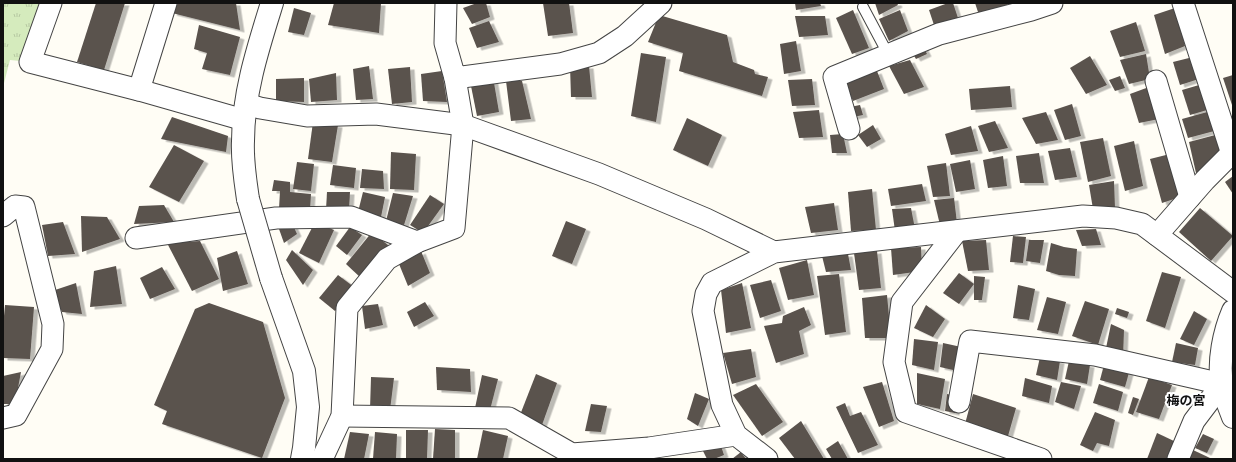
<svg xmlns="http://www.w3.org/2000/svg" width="1236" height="462" font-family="'IBM Plex Serif','Noto Sans JP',serif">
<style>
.park{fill:url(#park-tufts)}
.building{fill:#5a524d;filter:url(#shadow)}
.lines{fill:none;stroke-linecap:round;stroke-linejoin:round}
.service-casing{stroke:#444;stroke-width:12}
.minor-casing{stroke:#444;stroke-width:23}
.tertiary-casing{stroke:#444;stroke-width:24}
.service{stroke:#fff;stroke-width:10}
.minor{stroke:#fff;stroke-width:21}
.tertiary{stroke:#fff;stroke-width:22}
.tertiary-bridge-casing{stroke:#444;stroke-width:24;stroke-linecap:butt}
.tertiary-bridge{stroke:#fff;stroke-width:22}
.labels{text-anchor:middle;stroke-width:4;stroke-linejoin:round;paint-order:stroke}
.neighbourhood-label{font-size:13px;font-weight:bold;fill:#111;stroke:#fff}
</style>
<defs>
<pattern id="park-tufts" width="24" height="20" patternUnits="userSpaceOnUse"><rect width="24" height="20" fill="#d5ebbd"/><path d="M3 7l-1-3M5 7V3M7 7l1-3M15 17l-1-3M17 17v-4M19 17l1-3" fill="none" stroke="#b6c8a1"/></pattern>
<filter id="shadow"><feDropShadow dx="4.5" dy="2.5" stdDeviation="0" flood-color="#0004"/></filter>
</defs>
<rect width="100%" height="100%" fill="#fffdf5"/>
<polygon class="park" points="3,3 48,3 30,62 10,60 3,87"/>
<g class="building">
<polygon points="96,3 125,3 104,70 77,62"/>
<polygon points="178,3 236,3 240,30 172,13"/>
<polygon points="334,3 381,3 379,33 328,25"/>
<polygon points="477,3 486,3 490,17 472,24 463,8"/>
<polygon points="543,3 569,3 573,33 548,36"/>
<polygon points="795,3 820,3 821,6 796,10"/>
<polygon points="875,3 897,3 898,5 879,15"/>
<polygon points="948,3 953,3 959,21 935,28 929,10"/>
<polygon points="975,3 1007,3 1009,8 980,18"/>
<polygon points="294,8 311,13 304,35 288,32"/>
<polygon points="1175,8 1185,46 1165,54 1154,15"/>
<polygon points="853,10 869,48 852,54 836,18"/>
<polygon points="900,10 908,31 889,41 879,19"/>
<polygon points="659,15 727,35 733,62 754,70 755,74 768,77 762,96 679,71 683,53 648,42"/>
<polygon points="795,16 825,16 828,35 799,37"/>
<polygon points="489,21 499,42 477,48 469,28"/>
<polygon points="1136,22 1145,51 1120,57 1110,31"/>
<polygon points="199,25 240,37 230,75 202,69 207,53 194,49"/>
<polygon points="796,41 801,71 784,74 780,44"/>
<polygon points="923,46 927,54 916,59 911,51"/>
<polygon points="641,53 666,57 656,122 631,116"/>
<polygon points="1146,54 1150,79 1129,84 1120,60"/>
<polygon points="1090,56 1107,85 1086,94 1070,68"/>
<polygon points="1193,57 1202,78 1180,85 1173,62"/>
<polygon points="910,60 924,87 904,94 889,66"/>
<polygon points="369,66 373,99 356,100 353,69"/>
<polygon points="570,66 589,66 592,97 571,97"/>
<polygon points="410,67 412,102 392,104 388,69"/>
<polygon points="442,71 447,102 423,101 421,74"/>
<polygon points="877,71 884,89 853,101 845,83"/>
<polygon points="336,73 337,100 311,102 309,79"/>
<polygon points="1233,75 1233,108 1223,78"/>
<polygon points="1120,76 1125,88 1115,91 1109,80"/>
<polygon points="493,77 499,112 477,116 470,81"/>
<polygon points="304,78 304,102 276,101 276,79"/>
<polygon points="812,79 815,105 792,106 788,80"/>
<polygon points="506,81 522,81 531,119 511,121"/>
<polygon points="1206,83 1214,108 1190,115 1182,90"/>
<polygon points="1010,86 1012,107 971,110 969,89"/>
<polygon points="1149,87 1159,119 1139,123 1130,94"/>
<polygon points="1072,104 1081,136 1065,140 1054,110"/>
<polygon points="860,105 863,115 853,117 850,107"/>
<polygon points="819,110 823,137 799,138 793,112"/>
<polygon points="1211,111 1218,130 1188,138 1182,119"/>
<polygon points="1046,112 1058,140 1036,144 1022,118"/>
<polygon points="172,117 228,136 226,152 161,139"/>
<polygon points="687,118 722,135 708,166 673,150"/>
<polygon points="995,121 1008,148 989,152 978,126"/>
<polygon points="313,122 338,125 332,162 308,159"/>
<polygon points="873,125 881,139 867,147 858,135"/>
<polygon points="971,126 978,151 951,155 945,134"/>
<polygon points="843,134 847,153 832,153 830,135"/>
<polygon points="1219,134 1223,155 1210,170 1196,173 1189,142"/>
<polygon points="1103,138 1111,176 1088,182 1080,142"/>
<polygon points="1134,141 1143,186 1125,191 1114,146"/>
<polygon points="174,145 204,161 179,202 149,187"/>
<polygon points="1070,148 1077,177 1055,180 1048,151"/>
<polygon points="391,152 416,154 414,190 390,189"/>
<polygon points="1039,153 1044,183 1020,183 1016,156"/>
<polygon points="1170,154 1180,197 1162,203 1150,159"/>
<polygon points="1003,156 1007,186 988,188 983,160"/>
<polygon points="970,160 975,189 956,192 950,164"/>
<polygon points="297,162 314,164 311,191 293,189"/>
<polygon points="946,163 950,196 933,197 927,166"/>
<polygon points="333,165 356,168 354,188 330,185"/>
<polygon points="362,169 383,171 384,189 360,188"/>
<polygon points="1233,176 1233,194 1225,182"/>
<polygon points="274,180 290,182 290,192 311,194 310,210 279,209 280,191 272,191"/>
<polygon points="1114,181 1115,208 1093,209 1089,185"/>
<polygon points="922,184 926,201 891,206 888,189"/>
<polygon points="872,189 876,230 851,231 848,192"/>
<polygon points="327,192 350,192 349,210 326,210"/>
<polygon points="363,192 385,197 381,217 358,212"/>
<polygon points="393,193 413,196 404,225 386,221"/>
<polygon points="430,195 444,204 423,233 410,225"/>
<polygon points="954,198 957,223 940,225 934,200"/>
<polygon points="834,203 838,230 811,233 805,207"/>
<polygon points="164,205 174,222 134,224 139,206"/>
<polygon points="911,208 915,229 895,231 892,209"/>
<polygon points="1200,208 1233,236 1211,261 1179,232"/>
<polygon points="81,216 107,217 120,239 82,252"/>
<polygon points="566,221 586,229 572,264 552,256"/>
<polygon points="63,222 75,254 48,256 42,225"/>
<polygon points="315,222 334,230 319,263 299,253"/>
<polygon points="292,223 297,234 284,243 279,229"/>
<polygon points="350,227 362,235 347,255 336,246"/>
<polygon points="1096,229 1101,245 1082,246 1076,230"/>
<polygon points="372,232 389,246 362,279 346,264"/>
<polygon points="1013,236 1026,237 1023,263 1010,262"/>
<polygon points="986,240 989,270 968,271 962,241"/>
<polygon points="1029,240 1044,240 1040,263 1026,261"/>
<polygon points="200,241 219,279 192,291 167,243"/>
<polygon points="1051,243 1064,247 1077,249 1075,276 1059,275 1046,271"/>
<polygon points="921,247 922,271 893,275 891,248"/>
<polygon points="292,250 313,270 303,285 286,260"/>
<polygon points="237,251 248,284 223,291 217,258"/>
<polygon points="421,251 430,273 408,286 399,264"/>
<polygon points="877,251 881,288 859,290 854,253"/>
<polygon points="848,254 851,270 826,272 822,256"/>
<polygon points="807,260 814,295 788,300 779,268"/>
<polygon points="116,266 122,304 90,307 94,271"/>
<polygon points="162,267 175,289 150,299 140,278"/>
<polygon points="1162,272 1181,277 1165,328 1146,321"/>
<polygon points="959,273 974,284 959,304 943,293"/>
<polygon points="839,274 846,332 825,335 817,276"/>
<polygon points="338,275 354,287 335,311 319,298"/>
<polygon points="974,276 985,277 982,300 974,300"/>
<polygon points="771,280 781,311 760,318 750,285"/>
<polygon points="76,283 82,314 62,312 52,291"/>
<polygon points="742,283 751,328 726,333 721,290"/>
<polygon points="1018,285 1035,289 1029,320 1013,318"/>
<polygon points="887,295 891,338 865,338 862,298"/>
<polygon points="1047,297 1066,302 1058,334 1037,330"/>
<polygon points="1085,301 1109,309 1098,345 1072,336"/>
<polygon points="425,302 434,316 414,327 407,312"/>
<polygon points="209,303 263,322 285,398 262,458 162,424 167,411 154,405 195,309"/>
<polygon points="378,304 383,325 365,329 362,306"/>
<polygon points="5,305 34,307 30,359 3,358 3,327"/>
<polygon points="926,305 945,319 933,337 914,328"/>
<polygon points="804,307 811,325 799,331 804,354 776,363 764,326 782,323 783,316"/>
<polygon points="1117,308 1129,312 1127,318 1115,314"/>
<polygon points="1194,311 1207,319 1194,345 1180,339"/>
<polygon points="1111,324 1124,330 1123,358 1105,353"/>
<polygon points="914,339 938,342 934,370 912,365"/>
<polygon points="943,343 966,348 962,372 940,367"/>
<polygon points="1176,343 1198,348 1195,365 1172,362"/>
<polygon points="751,349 756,377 732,384 723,353"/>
<polygon points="1040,357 1060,361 1057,380 1036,375"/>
<polygon points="1069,361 1090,365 1087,384 1065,379"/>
<polygon points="1105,361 1130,369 1125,387 1100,380"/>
<polygon points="436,367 470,369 471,392 437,390"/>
<polygon points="21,372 15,404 3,404 3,376"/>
<polygon points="917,373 945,379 940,409 917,404"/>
<polygon points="536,374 557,383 542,425 520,415"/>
<polygon points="482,375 498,379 490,410 475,408"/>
<polygon points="371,377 394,378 390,410 370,409"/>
<polygon points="1149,377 1172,385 1159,419 1136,412"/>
<polygon points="1025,378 1052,386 1049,403 1022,396"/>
<polygon points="882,382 894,421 879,427 863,387"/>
<polygon points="1061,382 1081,386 1074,409 1055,402"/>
<polygon points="756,384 783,422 762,436 733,395"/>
<polygon points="1099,384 1123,392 1118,411 1093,403"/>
<polygon points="695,393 709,399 698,426 687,419"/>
<polygon points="947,394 956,396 955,413 945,411"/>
<polygon points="973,394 1016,408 1008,436 965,424"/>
<polygon points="1133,397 1139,399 1133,415 1128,413"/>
<polygon points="845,403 850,416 861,412 878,445 858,453 836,407"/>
<polygon points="591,404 607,406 601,432 585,431"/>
<polygon points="1095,412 1115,420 1109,446 1097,443 1093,451 1080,445"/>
<polygon points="801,421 824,459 795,459 779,438"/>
<polygon points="435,429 455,430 455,459 433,459"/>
<polygon points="406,430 428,430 427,459 406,459"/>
<polygon points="483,430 508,436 503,459 477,459"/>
<polygon points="350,432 369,434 364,459 344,459"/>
<polygon points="375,432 397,434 396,459 373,459"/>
<polygon points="1157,433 1178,443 1171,459 1147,459"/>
<polygon points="1203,434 1214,439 1207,453 1195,448"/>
<polygon points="838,441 848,459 832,459 826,449"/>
<polygon points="720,443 724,455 714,459 707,459 702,449"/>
<polygon points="1193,450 1212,459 1190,459"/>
<polygon points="741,452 746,459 732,459"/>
</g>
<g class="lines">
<g class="service-casing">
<polyline id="service" points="863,7 888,54"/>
</g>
<g class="minor-casing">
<g id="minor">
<polyline points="51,3 30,62 139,90 244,120"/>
<polyline points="446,3 445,43 455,78 560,64 599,53 625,36 661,3"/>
<polyline points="1183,3 1232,154"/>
<polyline points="1156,81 1190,197"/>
<polyline points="139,90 166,3"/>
<polyline points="246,104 260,108 307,116 376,114 463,125 599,174 706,219 774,252"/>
<polyline points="849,129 834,77 939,34 1031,10 1052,3"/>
<polyline points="3,216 15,206 24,207 53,324 52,349 16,415 3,418"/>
<polyline points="957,231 902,302 894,362 906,412 1041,459"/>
<polyline points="1157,235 1205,180 1233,152"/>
<polyline points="136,238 276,218 351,217 417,242"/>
<polyline points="959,402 970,341 1095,355 1222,384 1194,421 1178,459"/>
<polyline points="342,416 509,418 572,454 649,448 736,435"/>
<polyline points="322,459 342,416 347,308 387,259 417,242 454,228 463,125 455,78"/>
<polyline points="767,459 736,435 722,405 703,311 706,294 712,283 774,252 1083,216 1116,218 1142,224 1233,292"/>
</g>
</g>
<g class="tertiary-casing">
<g id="tertiary">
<path d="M 248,199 C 245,179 242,161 243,141 C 243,94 258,48 272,3"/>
<polyline points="271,278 304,371 308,407 304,448 302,459"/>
<path d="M 1233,311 C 1224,332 1218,361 1222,384 C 1224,395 1229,406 1233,417"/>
</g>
</g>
<use href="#service" class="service"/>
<use href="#minor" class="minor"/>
<use href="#tertiary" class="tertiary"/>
<g class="tertiary-bridge-casing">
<polyline id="tertiary-bridge" points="248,199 271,278"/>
</g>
<use href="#tertiary-bridge" class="tertiary-bridge"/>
</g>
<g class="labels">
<g class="neighbourhood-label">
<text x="1186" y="405">梅の宮</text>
</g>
</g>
<rect width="1236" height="462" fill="none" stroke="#111111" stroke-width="8"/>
</svg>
